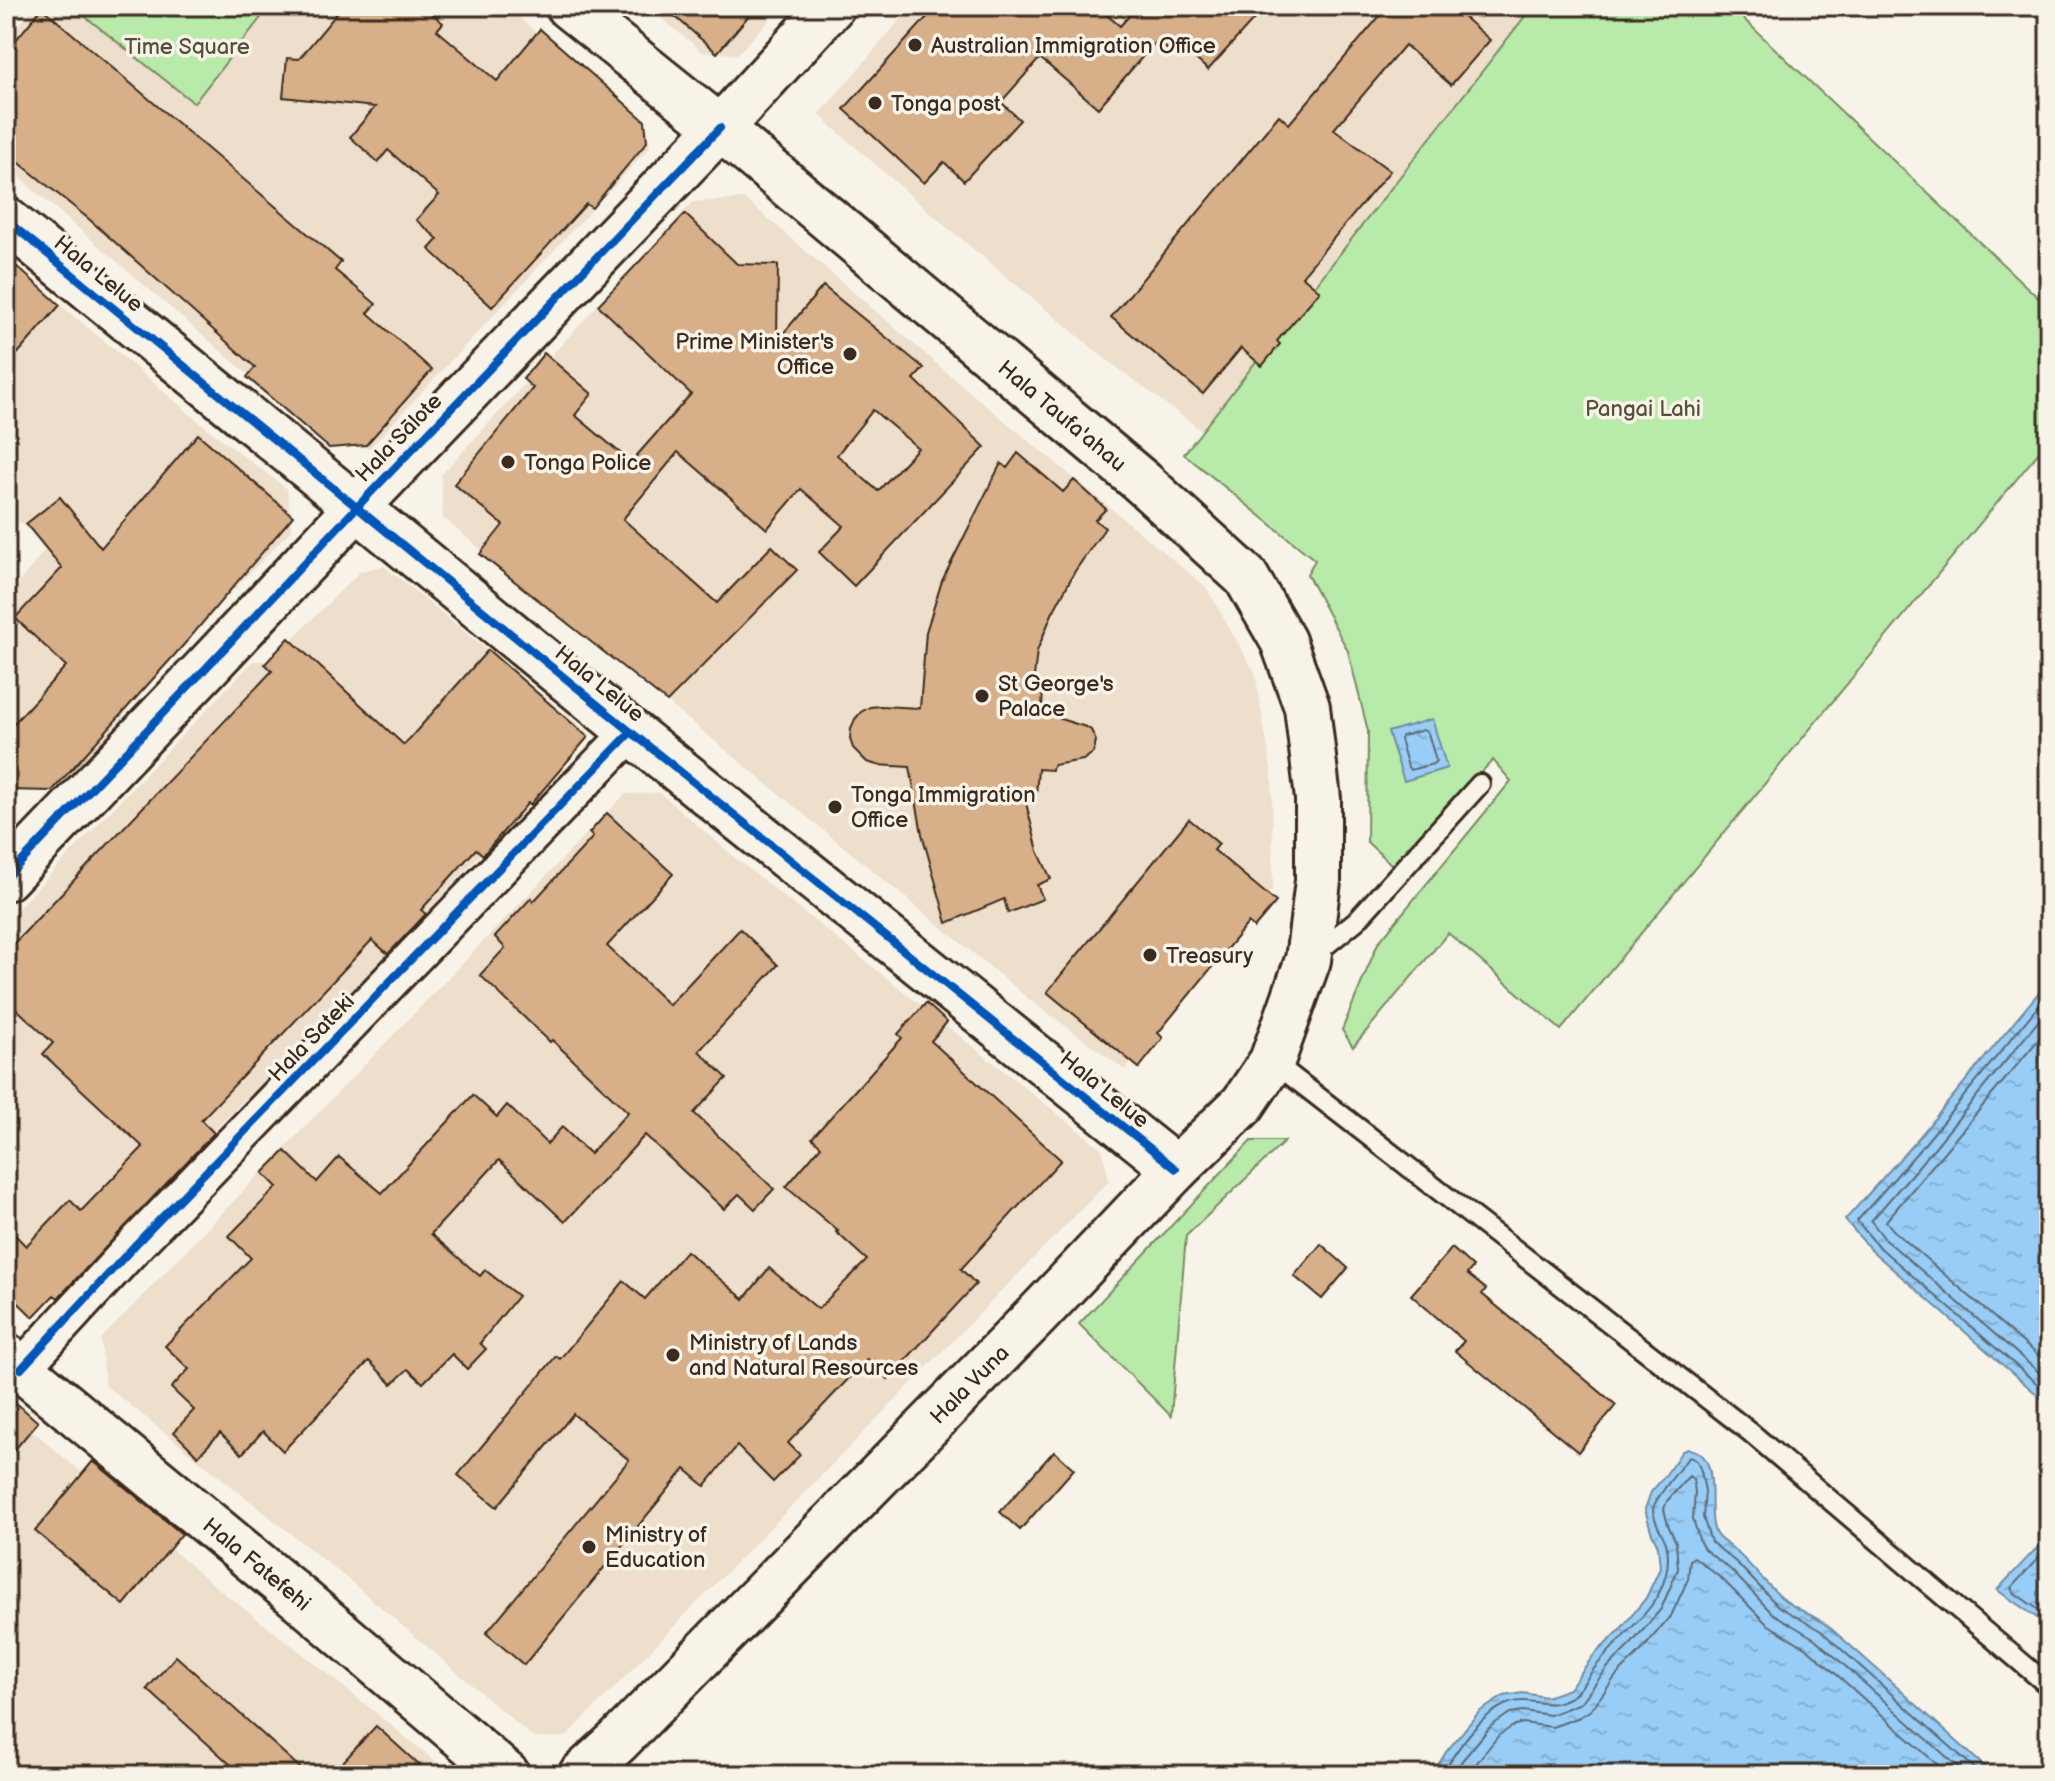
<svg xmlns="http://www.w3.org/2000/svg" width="2055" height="1781" font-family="'Balsamiq Sans',sans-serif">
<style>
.built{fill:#eddfcb}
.green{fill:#b8eaaa;stroke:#7a8a64;stroke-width:2}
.water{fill:url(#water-ripples);stroke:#728ca0;stroke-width:2}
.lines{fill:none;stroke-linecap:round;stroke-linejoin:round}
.shore{stroke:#606b74;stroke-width:2}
.building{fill:#d7af88;stroke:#3b2a1e;stroke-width:2;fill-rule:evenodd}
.service-casing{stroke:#3b2a1e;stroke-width:24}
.minor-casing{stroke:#3b2a1e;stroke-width:42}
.tertiary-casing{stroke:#3b2a1e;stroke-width:50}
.secondary-casing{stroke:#3b2a1e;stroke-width:50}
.service{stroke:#f7f3e8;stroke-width:18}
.minor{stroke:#f7f3e8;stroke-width:36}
.tertiary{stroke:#f7f3e8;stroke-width:44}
.secondary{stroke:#f7f3e8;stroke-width:44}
.cycleway-casing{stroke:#f7f3e8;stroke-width:13}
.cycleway{stroke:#0057b8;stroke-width:8}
.poi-dot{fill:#3b2a1e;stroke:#f7f3e8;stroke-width:3}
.labels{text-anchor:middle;stroke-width:7;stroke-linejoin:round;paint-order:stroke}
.poi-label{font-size:22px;fill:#3b2a1e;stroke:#f7f3e8;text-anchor:start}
.park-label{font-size:22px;fill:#54503a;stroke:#f7f3e8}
.street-label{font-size:22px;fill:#3b2a1e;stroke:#f7f3e8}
</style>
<defs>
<pattern id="water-ripples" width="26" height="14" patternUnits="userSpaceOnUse" patternTransform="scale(2)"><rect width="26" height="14" fill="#97cdf6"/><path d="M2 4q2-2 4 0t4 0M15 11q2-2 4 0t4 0" fill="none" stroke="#83b0d2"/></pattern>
</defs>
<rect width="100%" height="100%" fill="#f7f3e8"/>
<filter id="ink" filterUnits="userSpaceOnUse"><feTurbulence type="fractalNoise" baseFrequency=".0125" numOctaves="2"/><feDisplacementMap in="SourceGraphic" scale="16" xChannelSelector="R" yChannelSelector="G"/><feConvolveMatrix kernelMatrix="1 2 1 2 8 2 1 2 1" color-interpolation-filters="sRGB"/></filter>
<g filter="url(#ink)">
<g class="built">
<polygon points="36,6 72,6 194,102 271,6 505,6 647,124 650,147 370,448 330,445 6,166 6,39"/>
<polygon points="647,6 783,6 737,54 702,52"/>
<polygon points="912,6 1533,6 1202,431 1102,356 942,223 819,115"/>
<polygon points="745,199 972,394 1206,587 1255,673 1272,774 1273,888 1125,1070 1029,999 443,518 441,475 693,202"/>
<polygon points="6,261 114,349 203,425 287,489 291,530 205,619 62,788 6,788 6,598 45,550 23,523 6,519"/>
<polygon points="384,566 590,734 382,962 30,1315 6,1293 6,921 253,661 270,661 361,571"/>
<polygon points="660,793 739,861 1102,1149 1109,1181 566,1737 534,1738 350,1581 105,1385 101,1339 625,794"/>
<polygon points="6,1408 211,1583 313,1662 452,1775 6,1775"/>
</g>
<g class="green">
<polygon points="72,6 270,6 194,103"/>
<polygon points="1533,6 1730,6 2049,308 2049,440 1561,1030 1448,933 1353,1047 1342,1030 1378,943 1511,781 1493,760 1392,865 1367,842 1368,731 1348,651 1307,574 1315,560 1184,454"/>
<polygon points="1251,1141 1285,1141 1186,1236 1171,1416 1079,1324"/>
</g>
<g class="water">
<polygon points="1432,719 1447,768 1404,781 1388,732"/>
<polygon points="2049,980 2049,1405 1872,1251 1845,1220 1921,1135"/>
<path d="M 1688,1449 C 1725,1453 1704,1512 1716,1534 C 1719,1539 1725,1543 1730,1546 C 1749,1562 1764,1582 1782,1598 C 1796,1610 1815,1615 1829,1627 C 1885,1675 1939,1726 1994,1775 L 1432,1775 L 1446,1752 L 1479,1712 L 1504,1696 L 1523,1693 L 1546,1697 L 1569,1689 L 1593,1656 L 1619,1631 L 1646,1598 L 1660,1568 L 1658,1546 L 1651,1531 L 1645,1509 L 1651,1492 L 1665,1476 L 1682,1451 Z"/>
<polygon points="2049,1535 2049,1626 1997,1590"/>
</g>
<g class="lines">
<g class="shore">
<polygon points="1423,730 1428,733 1436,761 1433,764 1410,770 1408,767 1400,739 1402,736"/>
<polyline points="2049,993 1927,1141 1857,1221 1878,1246 2049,1394"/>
<polyline points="2049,1008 1935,1147 1871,1221 1885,1239 2049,1381"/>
<polyline points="2049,1027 1886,1221 1893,1230 2049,1365"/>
<polyline points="2049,1546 2011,1588 2013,1592 2049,1617"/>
<path d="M 1441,1775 C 1458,1748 1488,1700 1524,1701 C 1545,1702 1550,1708 1571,1697 C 1579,1693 1585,1681 1590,1674 C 1608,1649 1632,1630 1651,1606 C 1664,1588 1672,1564 1666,1543 C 1662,1532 1653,1521 1653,1509 C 1654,1499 1680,1469 1687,1459 L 1690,1457 L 1697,1461 L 1701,1471 L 1705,1491 L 1703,1517 L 1711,1542 L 1737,1563 L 1778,1606 L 1821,1631 L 1982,1775"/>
<polyline points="1453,1775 1461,1762 1491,1726 1510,1713 1523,1711 1550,1715 1581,1703 1607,1668 1632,1643 1661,1609 1678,1569 1676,1542 1668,1525 1664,1509 1667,1501 1689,1476 1693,1479 1695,1492 1693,1519 1700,1542 1704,1549 1731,1570 1772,1613 1815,1639 1967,1775"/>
<polyline points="1467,1775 1499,1735 1515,1725 1523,1723 1552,1727 1580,1717 1591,1710 1616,1676 1641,1651 1672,1614 1688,1579 1690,1560 1694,1557 1722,1579 1767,1624 1808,1649 1949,1775"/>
</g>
</g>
<g class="building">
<polygon points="343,6 423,6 443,23 437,30 497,81 540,29 645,121 647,142 592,208 586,204 492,307 429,249 438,239 416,220 439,195 388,150 378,162 350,137 375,107 283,97 287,58 299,59"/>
<polygon points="663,6 757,6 717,53"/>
<polygon points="937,6 1096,6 1120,26 1138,6 1266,6 1208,70 1178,43 1170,52 1157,40 1098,108 1040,58 1001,102 1020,120 964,181 944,162 924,183 844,109"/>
<polygon points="1388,6 1451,6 1490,40 1451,85 1405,45 1334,129 1390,171 1302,276 1320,291 1277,341 1280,344 1262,366 1241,348 1203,394 1111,317 1279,115 1289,124"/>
<polygon points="42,8 341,262 335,270 376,304 368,313 432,370 366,445 329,448 247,377 255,367 90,220 6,152 6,52"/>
<path d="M 685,214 L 737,264 L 778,265 L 777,341 L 823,286 L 924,368 L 914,379 L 985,447 L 854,586 L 819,552 L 844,526 L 801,489 L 767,529 L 678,452 L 623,519 L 717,603 L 772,546 L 797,570 L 667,702 L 480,554 L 503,525 L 454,484 L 533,388 L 523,379 L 544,353 L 592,394 L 575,415 L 631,462 L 691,394 L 598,305 ZM 873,410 L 918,448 L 878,491 L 837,455 Z"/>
<polygon points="6,257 60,305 6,367"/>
<polygon points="198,434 293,516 188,640 52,791 6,790 6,732 66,666 15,618 62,568 26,524 60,497 101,548"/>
<polygon points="1018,453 1063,492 1074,480 1106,509 1095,520 1105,528 1075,571 1052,614 1037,651 1033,685 1043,686 1042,711 1057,712 1057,718 1086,727 1091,730 1096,741 1093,753 1083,760 1053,765 1052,770 1038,769 1036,796 1024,795 1038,851 1051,879 1037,885 1043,899 1008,913 1004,899 947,923 922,834 910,767 877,765 867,762 853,748 850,739 851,729 855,719 861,712 870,707 880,706 920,708 926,632 942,581 1001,463 1007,468"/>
<polygon points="289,638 404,745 488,650 588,737 530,805 528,803 483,855 476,849 421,910 426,914 388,954 372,940 201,1120 214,1133 58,1298 54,1295 33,1317 6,1291 6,1226 26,1246 70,1200 81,1211 143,1147 43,1054 53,1043 6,999 6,952 272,671 265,664"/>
<polygon points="607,813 673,874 607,946 669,1005 740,929 778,965 699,1051 727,1078 694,1113 774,1189 755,1209 739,1194 724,1209 645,1135 565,1222 499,1160 431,1234 480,1276 485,1270 518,1296 480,1343 486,1349 467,1369 452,1354 423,1383 408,1369 392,1384 369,1361 283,1451 263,1431 242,1454 220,1433 198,1456 174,1432 194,1410 171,1388 189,1369 165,1346 251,1258 229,1236 277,1187 263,1173 285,1151 317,1182 339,1157 382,1193 473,1095 497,1117 507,1105 547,1144 562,1127 590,1154 628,1112 552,1040 550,1042 480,975 505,948 495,937 531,898 533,902 593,837 589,833"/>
<polygon points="1189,819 1219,844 1214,850 1276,902 1254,928 1248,923 1158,1033 1163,1038 1139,1068 1047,992"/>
<polygon points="926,1003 947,1022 931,1041 1061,1160 961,1269 976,1284 888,1379 867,1359 788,1443 800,1455 773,1482 737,1446 705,1486 685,1469 524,1665 486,1633 629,1460 573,1414 497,1507 458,1475 556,1356 560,1359 624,1281 645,1299 686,1251 744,1299 769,1268 818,1309 867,1260 836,1232 838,1231 786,1187 821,1146 812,1138 902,1038 898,1034"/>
<polygon points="1321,1244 1348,1268 1322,1299 1294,1276"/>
<polygon points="1452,1248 1473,1267 1467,1274 1486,1289 1482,1294 1616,1405 1578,1452 1455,1351 1464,1341 1411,1295"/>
<polygon points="6,1394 38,1422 6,1460"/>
<polygon points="1054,1451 1074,1469 1020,1530 1000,1512"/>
<polygon points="93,1461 182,1534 124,1605 35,1531"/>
<polygon points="176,1656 308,1775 242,1775 147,1689"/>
<polygon points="376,1726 430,1775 331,1775"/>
</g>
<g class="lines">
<g class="service-casing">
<g id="service">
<polyline points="1315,954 1357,920 1480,784"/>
<polyline points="1272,1061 1750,1432 2049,1686"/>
</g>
</g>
<g class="minor-casing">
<polyline id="minor" points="21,1369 137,1243 631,732"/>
</g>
<g class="tertiary-casing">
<g id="tertiary">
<polyline points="6,220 631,732 1176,1169"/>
<polyline points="6,878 206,668 357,507 720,128"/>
</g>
</g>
<g class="secondary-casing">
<g id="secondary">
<path id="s1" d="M 568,6 L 720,128 L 1142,482 L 1246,577 L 1283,641 L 1307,707 L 1318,799 L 1318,881 L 1308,960 L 1272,1061 L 1243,1104 L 1176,1169 L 1037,1315 L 618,1741 L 581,1775"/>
<polyline points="720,128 832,6"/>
<path id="s2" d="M 6,1356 L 305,1603 L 507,1775"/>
</g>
</g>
<use href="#service" class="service"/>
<use href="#minor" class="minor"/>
<use href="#tertiary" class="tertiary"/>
<use href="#secondary" class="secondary"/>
<g class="cycleway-casing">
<g id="cycleway">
<polyline points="6,220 631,732 1176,1169"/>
<polyline points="6,878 206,668 357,507 720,128"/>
<polyline points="21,1369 137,1243 631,732"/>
</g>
</g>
<use href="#cycleway" class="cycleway"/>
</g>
</g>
<g class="poi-dot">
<circle cx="915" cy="45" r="8"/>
<circle cx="875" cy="103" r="8"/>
<circle cx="850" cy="354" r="8"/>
<circle cx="508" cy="462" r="8"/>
<circle cx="982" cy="696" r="8"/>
<circle cx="835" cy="807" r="8"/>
<circle cx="1150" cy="955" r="8"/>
<circle cx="673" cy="1355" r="8"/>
<circle cx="589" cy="1547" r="8"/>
</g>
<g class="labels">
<g class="poi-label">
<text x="931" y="53">Australian Immigration Office</text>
<text x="891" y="111">Tonga post</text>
<text x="834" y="349" text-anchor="end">Prime Minister's<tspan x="834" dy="25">Office</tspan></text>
<text x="524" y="470">Tonga Police</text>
<text x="998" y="691">St George's<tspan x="998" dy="25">Palace</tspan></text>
<text x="851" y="802">Tonga Immigration<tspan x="851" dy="25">Office</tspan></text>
<text x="1166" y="963">Treasury</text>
<text x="689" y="1350">Ministry of Lands<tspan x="689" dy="25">and Natural Resources</tspan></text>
<text x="605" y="1542">Ministry of<tspan x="605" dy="25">Education</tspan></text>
</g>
<g class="park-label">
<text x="187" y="54">Time Square</text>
<text x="1643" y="416">Pangai Lahi</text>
</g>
<g class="street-label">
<text transform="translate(99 273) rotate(39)" y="8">Hala Lelue</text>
<text dy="8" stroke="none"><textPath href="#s1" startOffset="642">Hala Taufa'ahau</textPath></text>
<text transform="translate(398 437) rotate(-46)" y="8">Hala Sālote</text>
<text transform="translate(600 683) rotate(39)" y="8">Hala Lelue</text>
<text transform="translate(311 1037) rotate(-46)" y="8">Hala Sateki</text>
<text transform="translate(1105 1089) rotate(39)" y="8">Hala Lelue</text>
<text transform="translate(969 1384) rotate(-45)" y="8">Hala Vuna</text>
<text dy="8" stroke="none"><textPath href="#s2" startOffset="326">Hala Fatefehi</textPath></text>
</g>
</g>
<rect width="2055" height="1781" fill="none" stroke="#f7f3e8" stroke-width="32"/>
<rect x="16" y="16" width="2023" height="1749" fill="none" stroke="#3b2a1e" stroke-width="3" filter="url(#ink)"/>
</svg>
